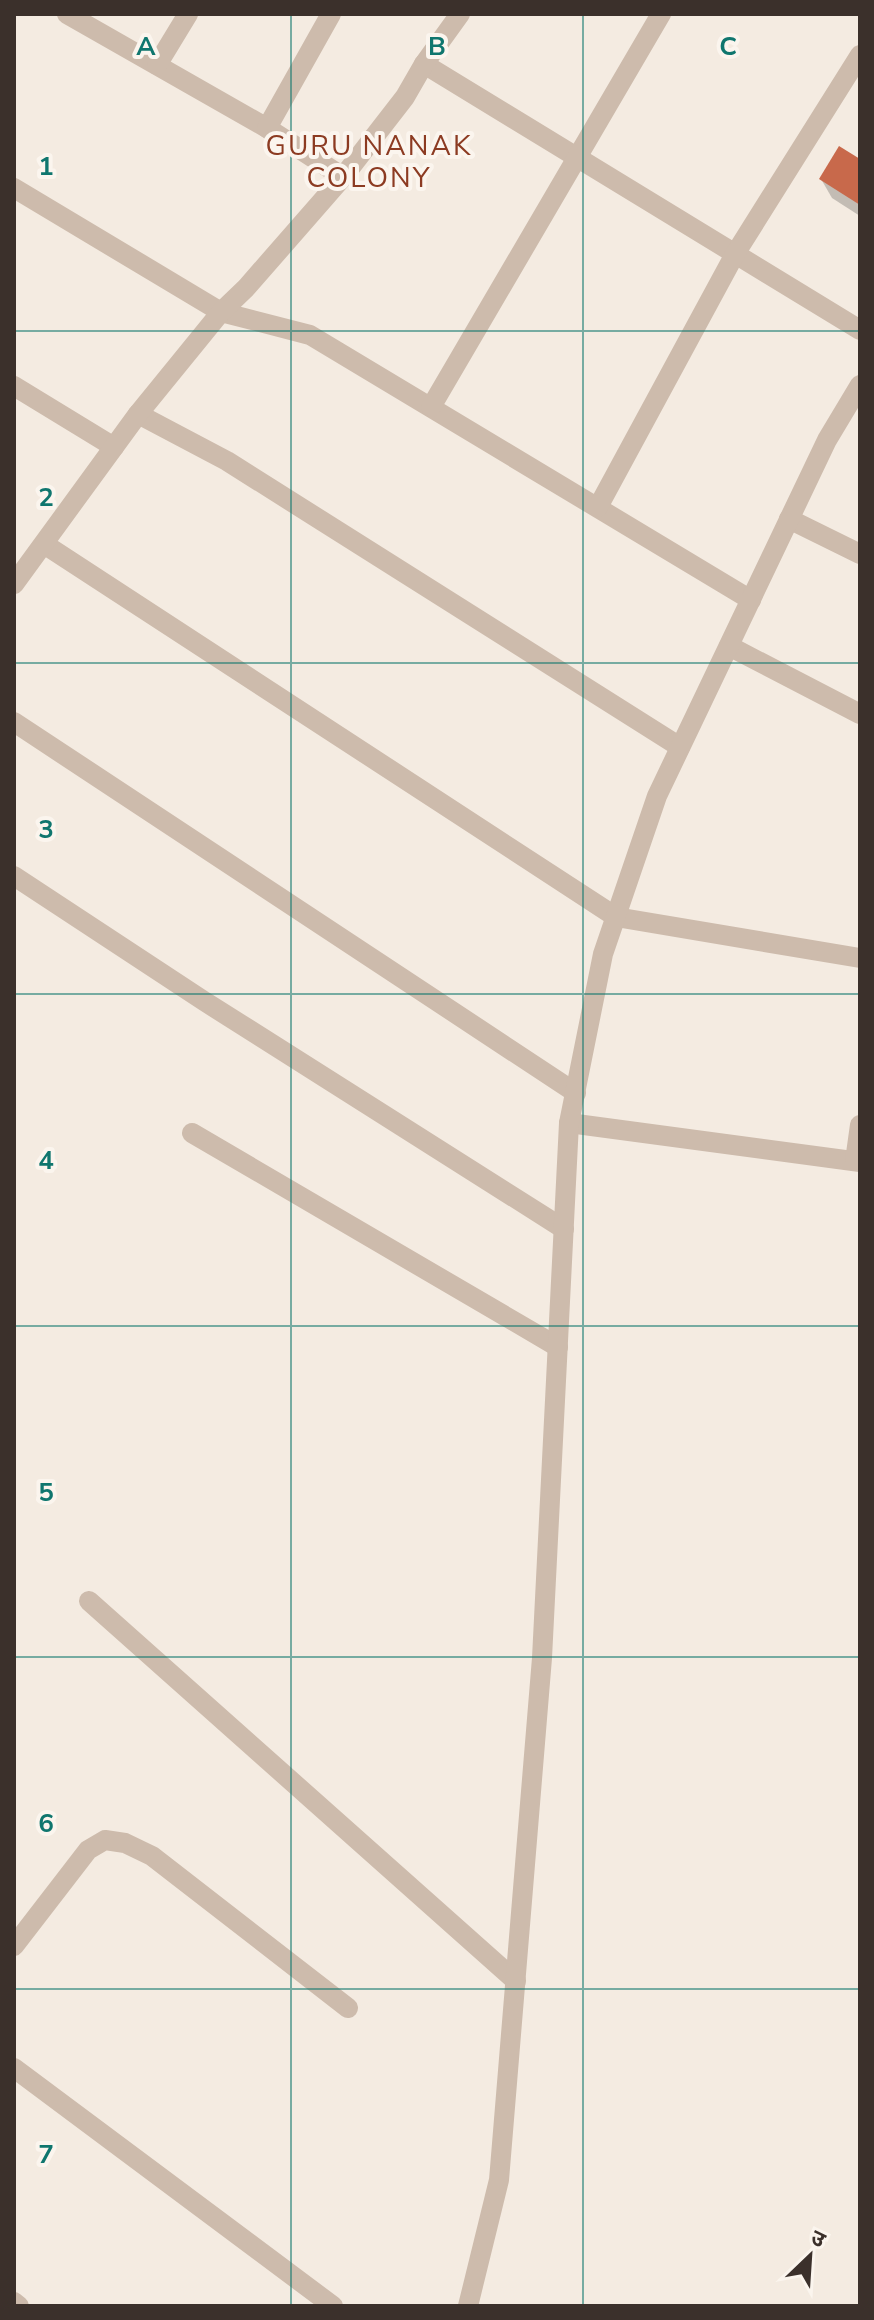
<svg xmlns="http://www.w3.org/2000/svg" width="874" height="2320" font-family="'Nunito Sans','Noto Sans Devanagari',sans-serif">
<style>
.shadow{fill:#0003}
.building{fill:#c8694b}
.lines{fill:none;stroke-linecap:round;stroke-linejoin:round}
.minor{stroke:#cdbbac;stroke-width:20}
.grid{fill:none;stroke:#0f766e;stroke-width:2;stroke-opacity:0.55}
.labels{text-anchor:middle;stroke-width:8;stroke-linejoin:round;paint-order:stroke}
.quarter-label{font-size:28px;letter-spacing:2px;fill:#8c3b22;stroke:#fbf5ee}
.grid-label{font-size:26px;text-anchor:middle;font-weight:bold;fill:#0f766e;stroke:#fbf5ee;stroke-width:8;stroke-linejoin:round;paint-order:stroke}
</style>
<rect width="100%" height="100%" fill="#f4ebe1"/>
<polygon class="shadow" points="860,161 860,216 832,198 821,179"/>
<polygon class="building" points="839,146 860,159 860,205 819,179"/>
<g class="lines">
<g class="minor">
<polyline points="67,14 267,128 343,177"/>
<polyline points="424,64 860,330"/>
<polyline points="157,65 188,14"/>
<polyline points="267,128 331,14"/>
<polyline points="14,188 221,312 310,335 751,600"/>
<polyline points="14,386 114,447"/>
<polyline points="431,407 661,14"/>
<polyline points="138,414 227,461 680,747"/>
<polyline points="598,507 735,254 860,55"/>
<polyline points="789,519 860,554"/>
<polyline points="44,544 616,917 860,958"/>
<polyline points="14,584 138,414 221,312 246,288 343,177 405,97 424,64 460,14"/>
<polyline points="729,646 860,714"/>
<polyline points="14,722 576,1093"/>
<polyline points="14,876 204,1001 564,1229"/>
<polyline points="569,1123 860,1162"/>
<polyline points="192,1133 558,1347"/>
<polyline points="855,1161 860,1125"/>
<polyline points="89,1601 516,1981"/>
<polyline points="14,1946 88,1850 105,1840 125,1843 152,1856 348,2008"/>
<polyline points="14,2068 333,2306"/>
<polyline points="14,2302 19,2306"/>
<polyline points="468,2306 499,2180 542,1658 569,1123 603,954 657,796 827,440 860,385"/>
</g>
</g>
<path class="grid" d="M 291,14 L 291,2306M 583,14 L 583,2306M 14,331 L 860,331M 14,663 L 860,663M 14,994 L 860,994M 14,1326 L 860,1326M 14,1657 L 860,1657M 14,1989 L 860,1989"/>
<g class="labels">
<g class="quarter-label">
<text x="369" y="155">GURU NANAK<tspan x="369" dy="32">COLONY</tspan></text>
</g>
</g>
<g class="grid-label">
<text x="146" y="55">A</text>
<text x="437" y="55">B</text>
<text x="728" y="55">C</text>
<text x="46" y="175">1</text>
<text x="46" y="506">2</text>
<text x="46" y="838">3</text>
<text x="46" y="1169">4</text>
<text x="46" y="1501">5</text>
<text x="46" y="1832">6</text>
<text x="46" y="2163">7</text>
</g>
<rect width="874" height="2320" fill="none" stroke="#3b302b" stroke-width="32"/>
<g transform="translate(810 2256) rotate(25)" stroke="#fbf5ee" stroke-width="6" paint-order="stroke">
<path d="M0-6L14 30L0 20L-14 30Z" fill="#3b302b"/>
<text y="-12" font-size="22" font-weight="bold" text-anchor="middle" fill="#3b302b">उ</text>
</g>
</svg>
